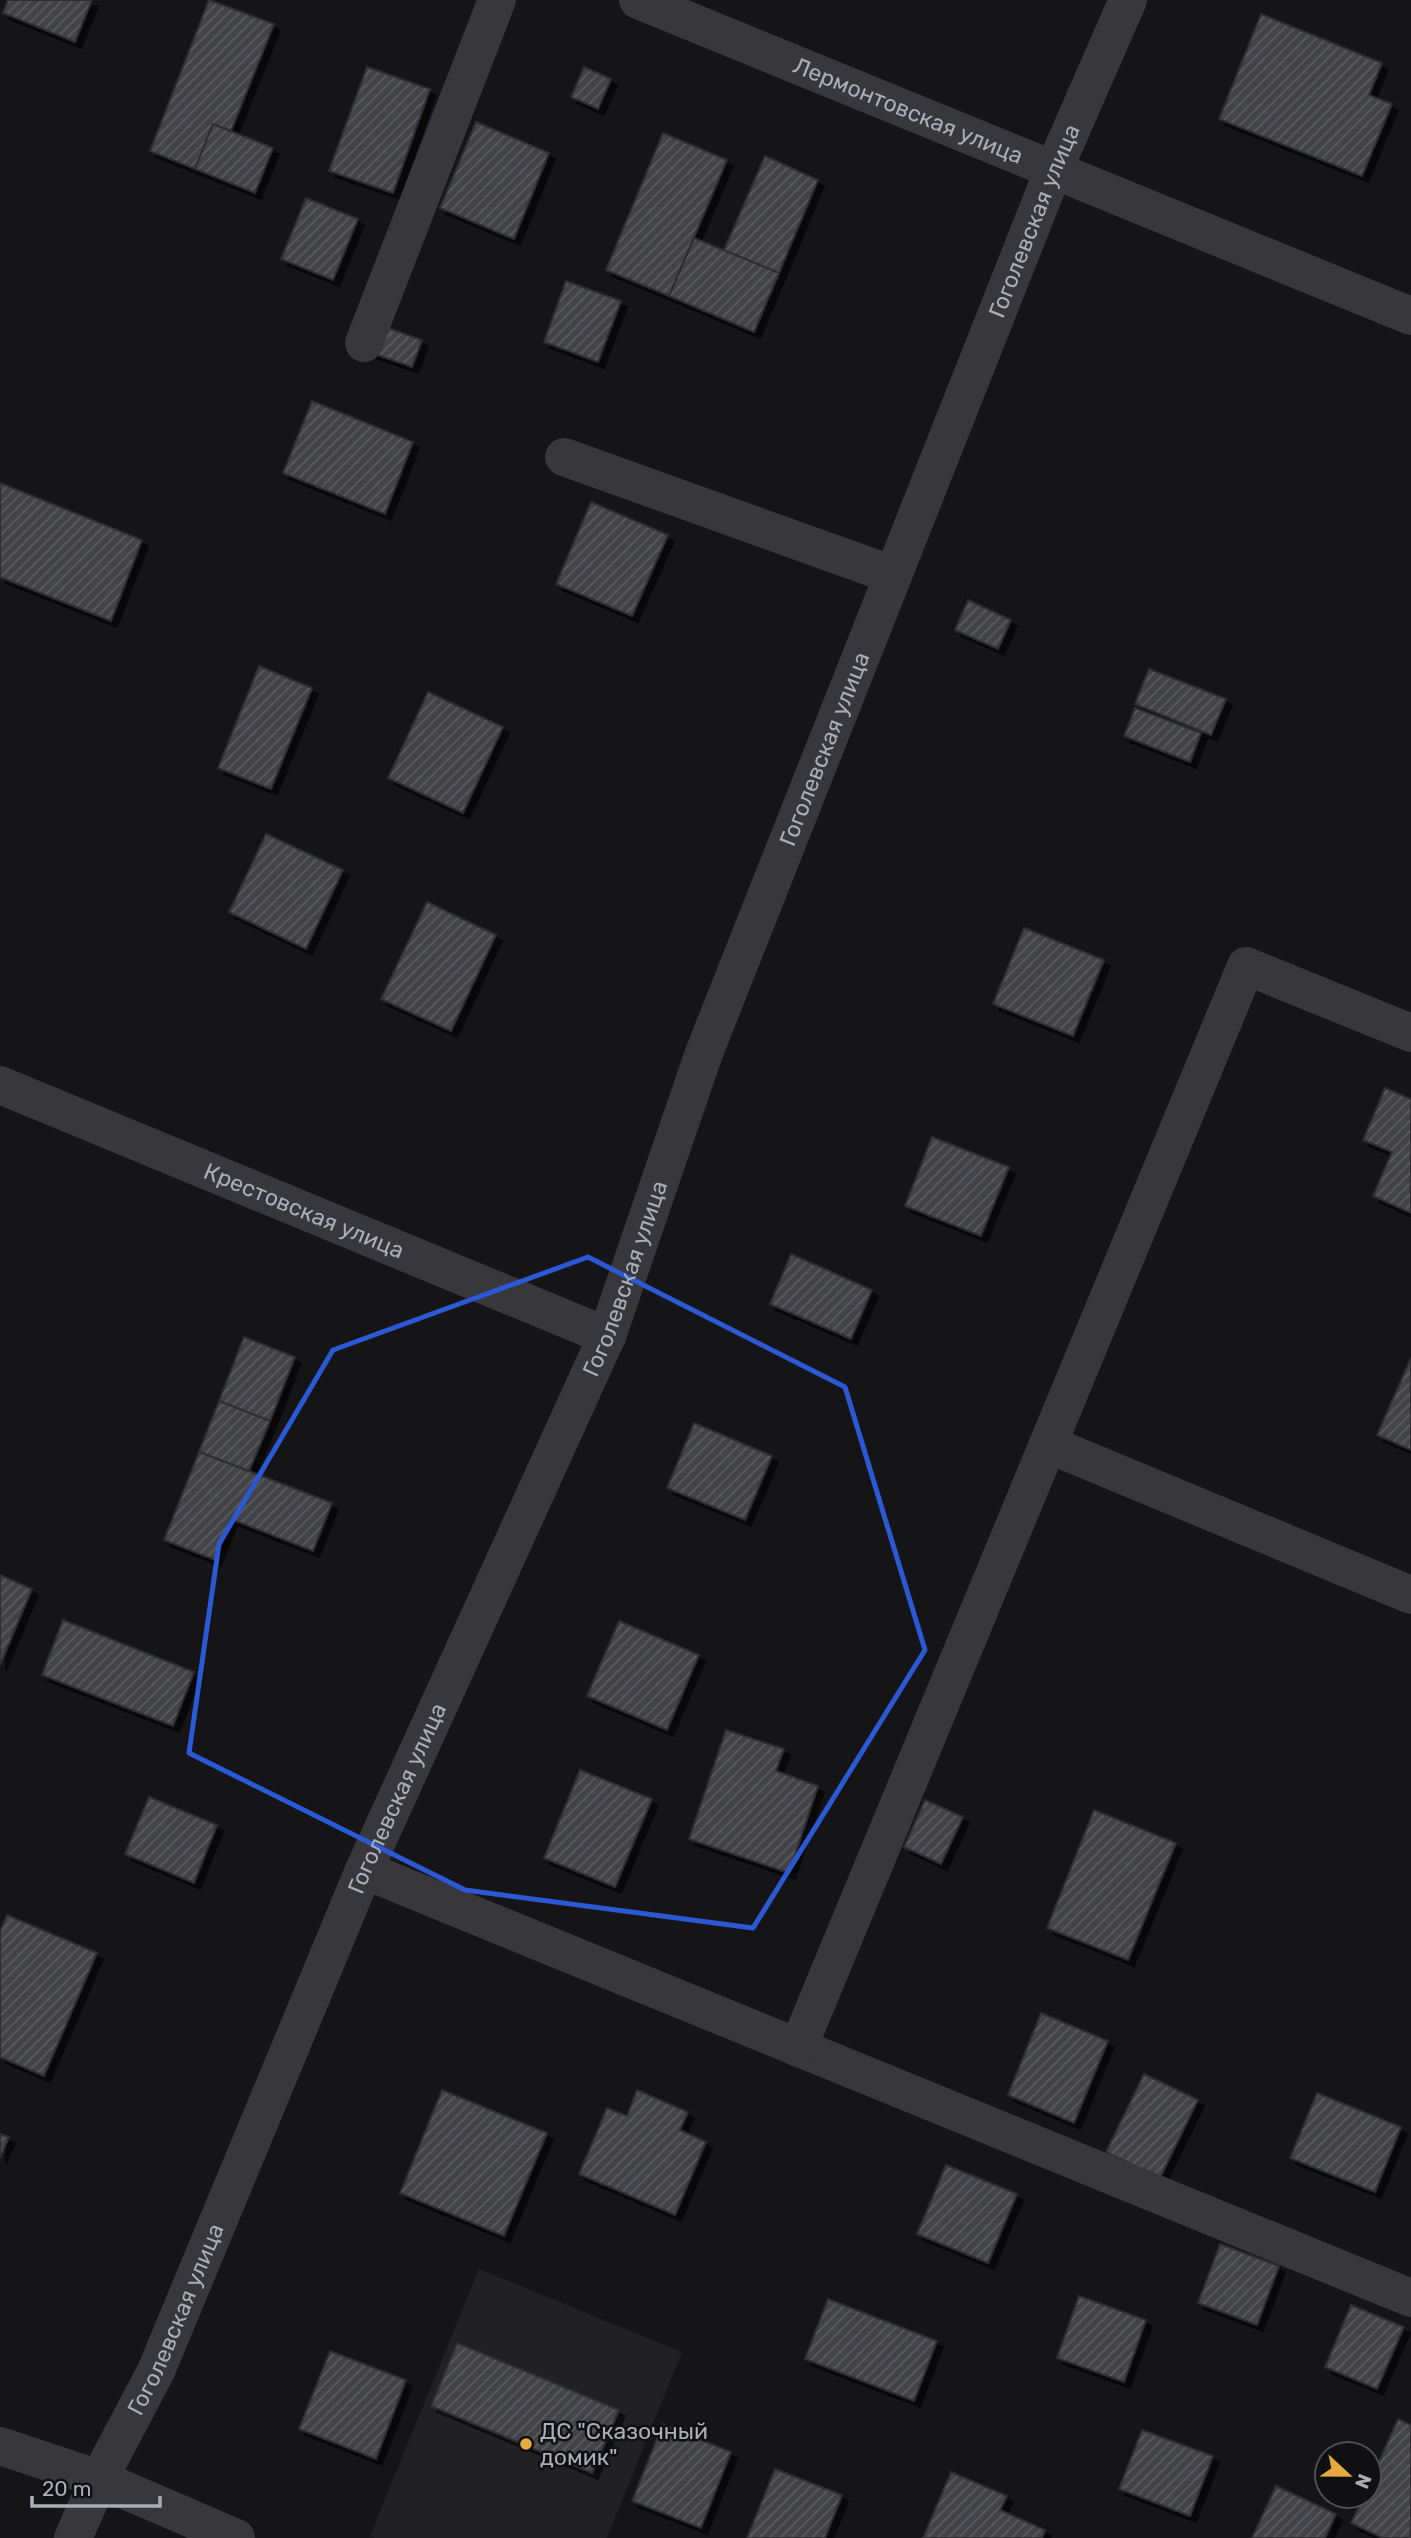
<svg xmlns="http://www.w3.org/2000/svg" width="1411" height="2538" font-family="Rubik,sans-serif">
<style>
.built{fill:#212124}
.building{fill:url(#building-hatch);stroke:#2f2f33;stroke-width:2;filter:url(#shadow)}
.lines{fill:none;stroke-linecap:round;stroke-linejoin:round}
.minor{stroke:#37373c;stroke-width:38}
.marked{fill:none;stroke:#2b58d5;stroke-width:5;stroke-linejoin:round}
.poi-dot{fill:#e4ab40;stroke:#101012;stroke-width:2.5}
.labels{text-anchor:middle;stroke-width:5;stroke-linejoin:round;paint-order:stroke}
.street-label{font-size:23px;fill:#a8adb6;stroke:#101012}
.poi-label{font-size:23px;fill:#a8adb6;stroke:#101012;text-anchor:start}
</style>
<defs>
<pattern id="building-hatch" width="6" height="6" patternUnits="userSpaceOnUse" patternTransform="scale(1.75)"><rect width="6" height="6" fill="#424347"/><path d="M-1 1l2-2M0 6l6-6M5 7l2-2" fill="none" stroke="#5a5b5f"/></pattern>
<filter id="shadow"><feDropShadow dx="6" dy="6" stdDeviation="0" flood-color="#0009"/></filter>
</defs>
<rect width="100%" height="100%" fill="#151517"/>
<polygon class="built" points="479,2269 682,2352 607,2538 375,2538 370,2536"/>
<g class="building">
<polygon points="8,0 92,0 75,42 3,13"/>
<polygon points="209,0 274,24 231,131 213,124 195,169 150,151"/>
<polygon points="1261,14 1382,63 1369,95 1392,104 1362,176 1219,119"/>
<polygon points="367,67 430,89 393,193 329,171"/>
<polygon points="584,67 611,79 598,109 571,97"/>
<polygon points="476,122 549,153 514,239 440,208"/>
<polygon points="213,124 273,148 255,193 195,169"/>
<polygon points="663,133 727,160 669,296 606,270"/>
<polygon points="765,156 818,180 779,273 724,250"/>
<polygon points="306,198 358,219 333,280 281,259"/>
<polygon points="694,238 779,273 754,332 669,296"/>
<polygon points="566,281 621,301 598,362 544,342"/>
<polygon points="377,324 422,340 412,367 366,351"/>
<polygon points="312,401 413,442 385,514 283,473"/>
<polygon points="0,483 142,540 111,621 0,577"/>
<polygon points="591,502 668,535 632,616 556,584"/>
<polygon points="968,600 1011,620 998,649 955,630"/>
<polygon points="259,666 312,688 271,789 218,768"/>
<polygon points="1149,669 1226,699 1211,735 1135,704"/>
<polygon points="428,692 503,727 463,813 388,778"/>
<polygon points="1135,708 1201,733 1190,762 1124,736"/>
<polygon points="266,834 343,870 306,949 229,912"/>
<polygon points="427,902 496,935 451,1031 381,999"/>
<polygon points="1024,928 1104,960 1073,1036 993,1004"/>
<polygon points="1385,1088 1411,1099 1411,1213 1373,1196 1392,1152 1363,1140"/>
<polygon points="932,1137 1009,1167 981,1236 905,1206"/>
<polygon points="791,1254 872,1290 851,1339 770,1304"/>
<polygon points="244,1337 295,1357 270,1421 219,1401"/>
<polygon points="1411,1358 1411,1450 1377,1435"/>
<polygon points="219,1401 270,1421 249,1471 199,1452"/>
<polygon points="694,1423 772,1456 745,1520 667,1488"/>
<polygon points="199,1452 332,1503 313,1551 231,1519 215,1560 164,1540"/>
<polygon points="0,1575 32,1589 0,1665"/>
<polygon points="63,1620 194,1672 173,1726 42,1675"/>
<polygon points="619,1621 699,1655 667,1730 587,1696"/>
<polygon points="726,1730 784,1749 776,1771 818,1786 789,1873 689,1839"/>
<polygon points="580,1770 652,1799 615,1887 544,1858"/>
<polygon points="149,1797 217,1825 194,1883 125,1854"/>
<polygon points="925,1800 963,1817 941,1864 904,1847"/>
<polygon points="1094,1810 1176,1843 1128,1960 1047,1928"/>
<polygon points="7,1915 97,1953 44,2076 0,2057 0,1931"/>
<polygon points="1041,2013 1108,2041 1074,2123 1008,2095"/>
<polygon points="1144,2074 1198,2100 1160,2178 1106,2152"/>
<polygon points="442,2090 547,2133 504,2236 400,2193"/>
<polygon points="637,2090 688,2112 680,2130 706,2142 675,2215 579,2174 607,2108 627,2116"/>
<polygon points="1317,2093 1401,2127 1375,2192 1290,2158"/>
<polygon points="0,2134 9,2137 0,2158"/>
<polygon points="946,2165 1017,2194 988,2263 917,2234"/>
<polygon points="1220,2244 1279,2266 1257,2325 1198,2303"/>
<polygon points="1079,2296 1146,2320 1124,2382 1057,2358"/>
<polygon points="828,2299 937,2341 914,2401 805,2359"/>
<polygon points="1351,2305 1404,2327 1377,2389 1325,2367"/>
<polygon points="457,2343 619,2410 592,2473 431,2406"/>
<polygon points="330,2351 406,2380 376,2459 299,2429"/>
<polygon points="1398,2419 1411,2425 1411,2538 1383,2538 1351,2523 1364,2496 1369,2496 1369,2484"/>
<polygon points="663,2424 731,2452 701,2528 632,2501"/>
<polygon points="1142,2430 1213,2456 1190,2516 1119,2489"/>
<polygon points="775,2469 842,2495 825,2538 747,2538"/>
<polygon points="951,2472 1007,2496 1000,2510 1045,2530 1042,2538 923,2538"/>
<polygon points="1276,2486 1336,2514 1325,2538 1252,2538"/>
</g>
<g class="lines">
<g class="minor">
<path id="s1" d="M 638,0 L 1411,316"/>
<polyline points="364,343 497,0"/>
<polyline points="564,457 893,575"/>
<path id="s2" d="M 0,1085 L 607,1336"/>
<polyline points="1050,1445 1411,1595"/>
<polyline points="364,1870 1411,2298"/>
<polyline points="798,2048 1246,966 1411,1033"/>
<polyline points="0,2446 99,2479 236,2538"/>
<path id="s3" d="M 73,2538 L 99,2479 L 156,2371 L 364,1870 L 607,1336 L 704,1053 L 1054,169 L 1128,0"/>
</g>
</g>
<path class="marked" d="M 588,1257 L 845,1387 L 925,1650 L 753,1928 L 465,1890 L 189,1753 L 219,1544 L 333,1350 Z"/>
<circle class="poi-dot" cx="526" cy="2444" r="7"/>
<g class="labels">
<g class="street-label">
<text dy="8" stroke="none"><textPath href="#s1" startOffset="292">Лермонтовская улица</textPath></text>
<text dy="8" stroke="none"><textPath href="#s3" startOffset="2510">Гоголевская улица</textPath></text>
<text dy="8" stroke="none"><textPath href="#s3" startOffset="1942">Гоголевская улица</textPath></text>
<text dy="8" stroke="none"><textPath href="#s2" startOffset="329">Крестовская улица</textPath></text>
<text dy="8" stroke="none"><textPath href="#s3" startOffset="1376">Гоголевская улица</textPath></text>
<text dy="8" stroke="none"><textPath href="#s3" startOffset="808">Гоголевская улица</textPath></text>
<text dy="8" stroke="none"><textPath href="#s3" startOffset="242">Гоголевская улица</textPath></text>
</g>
<g class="poi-label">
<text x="540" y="2439">ДС "Сказочный<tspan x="540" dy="26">домик"</tspan></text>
</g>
</g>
<g transform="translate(1348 2475) rotate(112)"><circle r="33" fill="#101012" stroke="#4d4f54" stroke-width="2"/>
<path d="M0-5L12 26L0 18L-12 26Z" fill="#e4ab40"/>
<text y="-10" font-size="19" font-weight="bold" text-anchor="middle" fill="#a8adb6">N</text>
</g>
<path d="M32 2496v10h128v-10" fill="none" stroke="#a8adb6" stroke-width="3.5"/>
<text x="42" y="2496" font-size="21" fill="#a8adb6" stroke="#101012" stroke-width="5" paint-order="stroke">20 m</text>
</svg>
